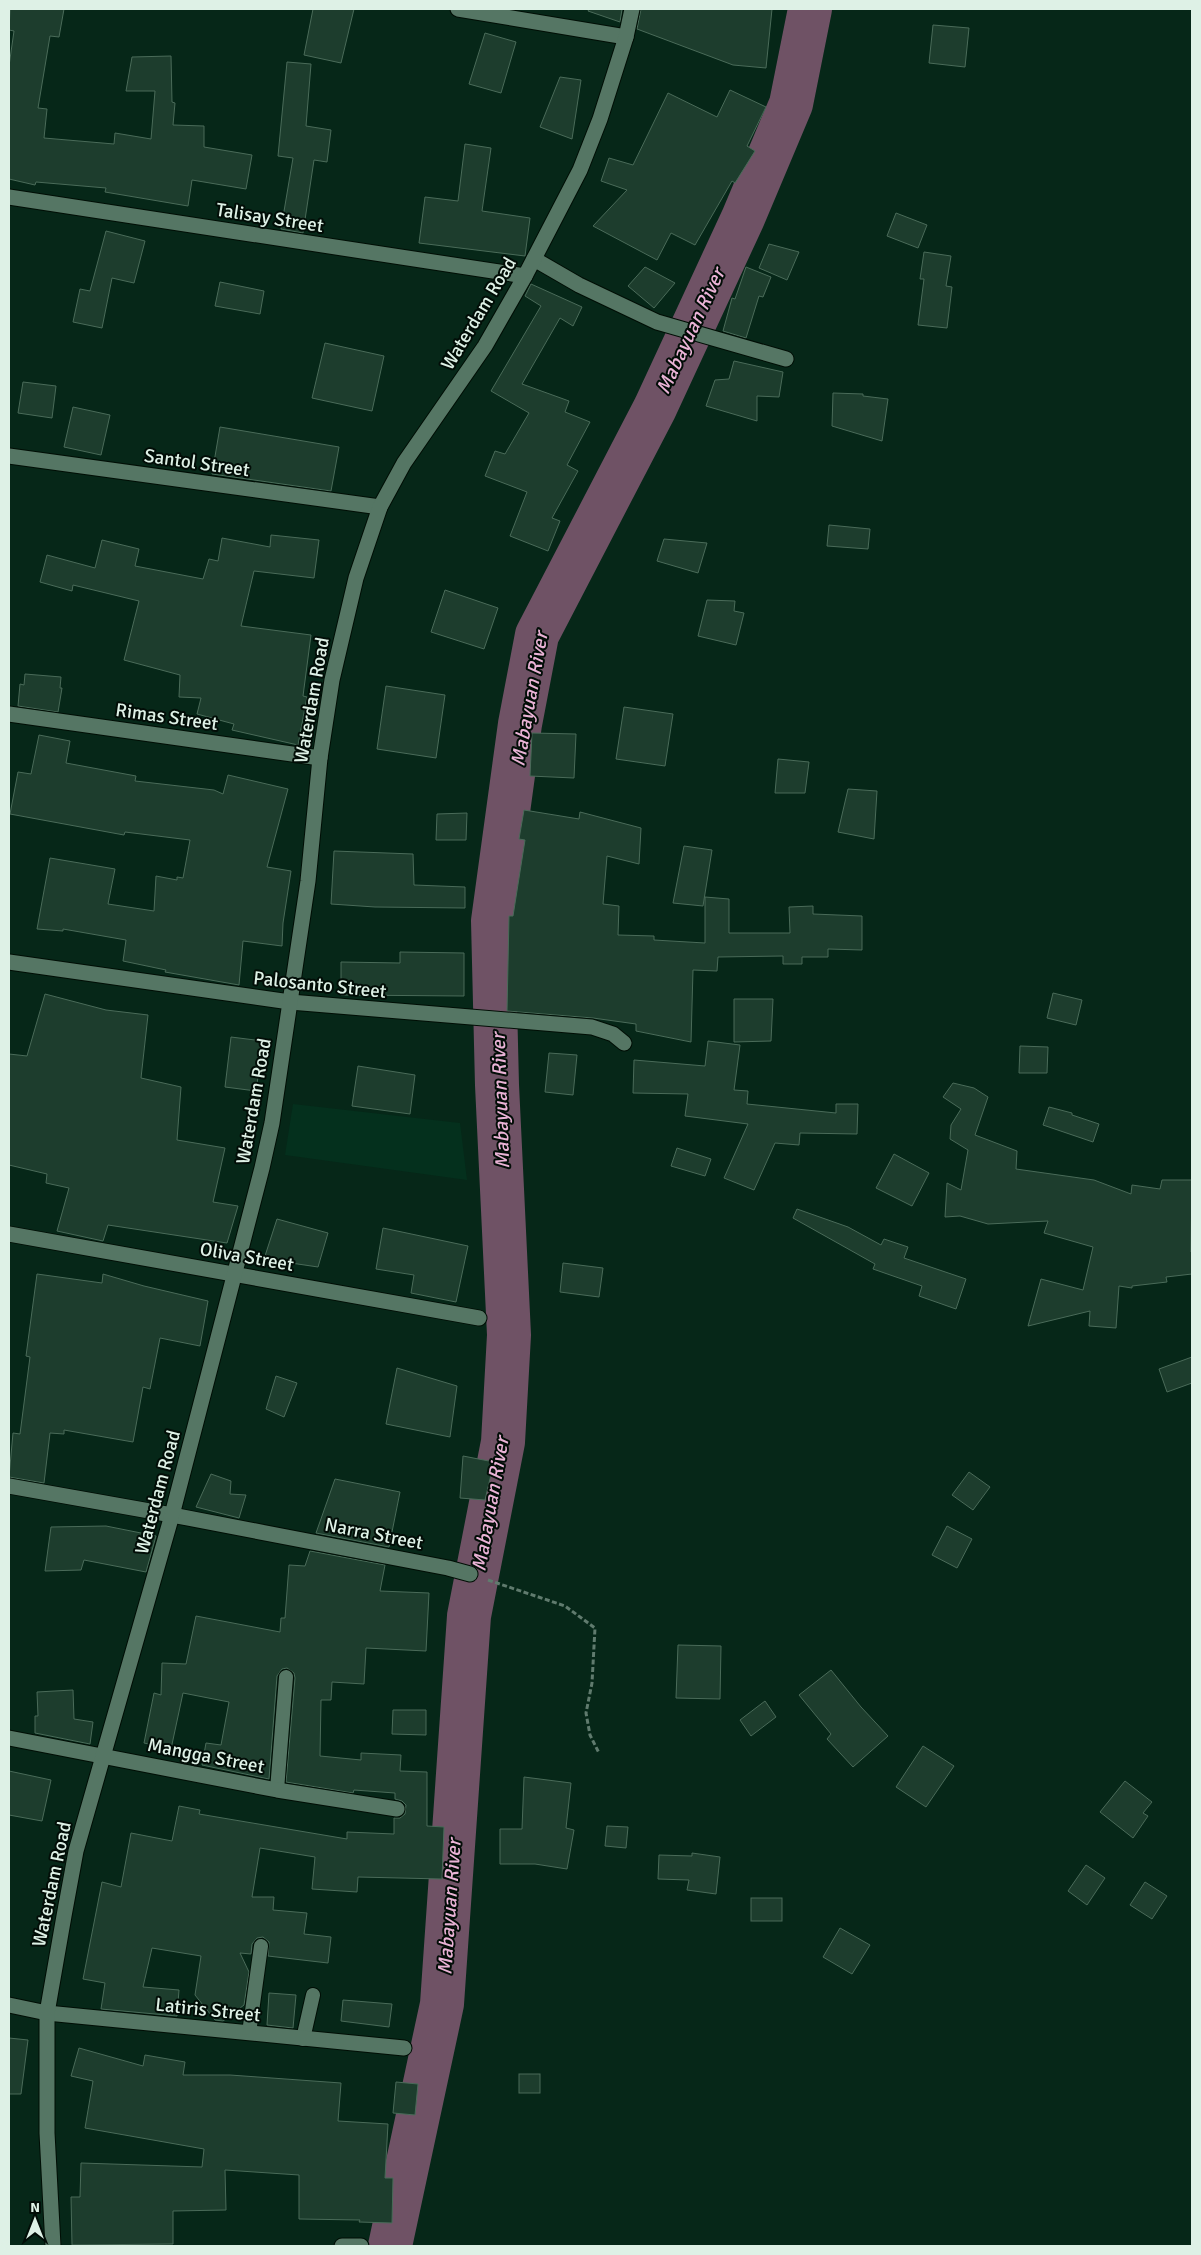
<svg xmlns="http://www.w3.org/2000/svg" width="1201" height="2255" font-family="Signika,sans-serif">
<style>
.built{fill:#04301d}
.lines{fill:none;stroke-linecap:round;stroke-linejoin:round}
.river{stroke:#6f5265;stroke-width:44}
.building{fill:#1d3d2d;stroke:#4a6b59}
.lane-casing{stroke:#000e05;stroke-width:16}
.street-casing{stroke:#000e05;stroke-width:17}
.secondary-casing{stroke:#000e05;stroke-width:17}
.path{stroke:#607b6e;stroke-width:3;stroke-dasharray:5 2.5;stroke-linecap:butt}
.lane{stroke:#557664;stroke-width:14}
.street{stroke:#557664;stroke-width:15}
.secondary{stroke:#557664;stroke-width:15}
.labels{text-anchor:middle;stroke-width:4;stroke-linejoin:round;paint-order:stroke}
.street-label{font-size:19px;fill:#def1e6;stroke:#020d07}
.water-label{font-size:20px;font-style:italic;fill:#eab3d6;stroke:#020d07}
</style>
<rect width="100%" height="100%" fill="#062718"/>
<polygon class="built" points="293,1104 460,1123 467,1180 285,1155"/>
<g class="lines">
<polyline class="river" points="390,2246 442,2004 469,1616 503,1442 509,1335 497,1085 493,921 520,724 537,635 655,408 743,218 791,104 810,9"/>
</g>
<g class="building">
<polygon points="10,9 64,9 59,37 50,36 38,108 47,109 44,138 114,144 115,133 151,139 155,91 126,91 132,57 171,56 172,102 175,103 173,125 204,126 204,147 252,155 246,189 192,180 188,206 105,192 106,188 36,182 35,185 9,179 9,66 14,31 9,30"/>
<polygon points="313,9 354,9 341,63 304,55"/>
<polygon points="589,9 622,9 620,22 588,11"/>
<polygon points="641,9 772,9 766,68 733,65 637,29"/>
<polygon points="933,25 969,28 965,67 929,63"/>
<polygon points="485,33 516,42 501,93 469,84"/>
<polygon points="287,62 311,64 306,126 331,130 327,162 314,160 303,233 281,229 293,158 278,156"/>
<polygon points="560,77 581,80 572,139 540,127"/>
<polygon points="730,90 766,107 747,146 755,151 735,183 732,181 695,245 671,233 657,260 593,226 627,190 601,181 609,158 633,165 668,93 717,117"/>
<polygon points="465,144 491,148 482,211 530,218 525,256 419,243 425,197 458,201"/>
<polygon points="896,213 927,225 918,248 887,236"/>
<polygon points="106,231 145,241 134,283 112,278 102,328 73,322 80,289 90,291"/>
<polygon points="769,244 799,252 787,280 759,268"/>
<polygon points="924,252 951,256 946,286 952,287 947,328 918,325 924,279 920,279"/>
<polygon points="645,267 675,283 654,308 628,286"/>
<polygon points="746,267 771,277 763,297 759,296 746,338 723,331 732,298 735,299"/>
<polygon points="220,282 264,291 260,314 215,306"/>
<polygon points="531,284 582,307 573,326 560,318 522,384 569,401 565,412 590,422 567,465 578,471 552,518 560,521 548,551 510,536 527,492 485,476 495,451 505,454 529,413 491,391 541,306 525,296"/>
<polygon points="325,343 384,356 372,411 312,398"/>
<polygon points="734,361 783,372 779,397 757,396 757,421 706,406 715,380 729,379"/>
<polygon points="23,382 56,386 52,418 18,413"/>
<polygon points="833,393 863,394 863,396 888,399 882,441 832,426"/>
<polygon points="73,407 110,415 101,455 64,447"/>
<polygon points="220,427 339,447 331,491 212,474"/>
<polygon points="829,525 870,529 868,549 827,546"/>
<polygon points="271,535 319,540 314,578 254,571 241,626 311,635 303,696 307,697 298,745 232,730 234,724 197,714 201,698 179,697 180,675 124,660 139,601 73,585 72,591 40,582 47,555 95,568 102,540 139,549 135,566 203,579 209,559 218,561 222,538 270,547"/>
<polygon points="664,539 707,543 698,573 657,561"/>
<polygon points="445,590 498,608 484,649 431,632"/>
<polygon points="707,600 735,601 734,611 744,613 736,645 698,636"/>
<polygon points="25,674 61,677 60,688 62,688 58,712 18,706 20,684 24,685"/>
<polygon points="386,686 445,695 436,758 377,749"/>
<polygon points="624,707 673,714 665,766 616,759"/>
<polygon points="532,733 576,734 574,778 530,776"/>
<polygon points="39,735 70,741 66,763 136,776 135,781 214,790 223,794 228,775 288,789 267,867 291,871 283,923 282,946 243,941 239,985 165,972 166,970 123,961 126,940 63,929 63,931 37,929 50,858 115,869 108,904 154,911 156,876 177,880 177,877 183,878 190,840 125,832 124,835 10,814 18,772 31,774"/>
<polygon points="778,759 809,762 805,793 775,793"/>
<polygon points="848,789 877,791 874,839 838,832"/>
<polygon points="524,810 579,819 580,812 641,828 639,864 607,856 603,904 619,906 618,935 654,936 654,940 705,943 705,897 729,899 729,933 790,933 789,907 813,906 813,914 862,916 862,950 828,949 828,957 802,957 802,964 783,964 783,956 718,957 717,971 693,970 691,1042 636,1031 636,1024 593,1018 507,1011 509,916 513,916 525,840 519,839"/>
<polygon points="467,813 466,840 436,840 437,814"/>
<polygon points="684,846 712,850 703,906 673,903"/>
<polygon points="334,851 413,854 414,885 465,887 465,908 375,907 331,904"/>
<polygon points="400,952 464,953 464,996 341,995 341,962 400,963"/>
<polygon points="1053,993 1082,1000 1076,1025 1047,1018"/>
<polygon points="45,994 106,1010 148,1015 141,1078 181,1087 177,1140 225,1148 213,1202 238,1206 227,1243 108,1225 103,1241 57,1231 69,1188 46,1183 47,1174 9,1165 9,1054 27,1056"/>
<polygon points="734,999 773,999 771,1041 734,1042"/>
<polygon points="231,1037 263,1041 256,1091 225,1087"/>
<polygon points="708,1041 740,1045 734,1090 748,1091 747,1104 836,1113 836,1104 858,1104 857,1134 800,1133 799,1145 775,1143 754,1190 724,1178 748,1124 685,1116 688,1094 633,1093 634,1060 705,1066"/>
<polygon points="1020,1046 1048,1047 1047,1073 1019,1073"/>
<polygon points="549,1053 577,1055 573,1095 545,1092"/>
<polygon points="358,1066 415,1075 410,1114 352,1106"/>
<polygon points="953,1083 974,1088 988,1097 975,1135 1017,1151 1016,1169 1094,1180 1131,1194 1132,1185 1160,1189 1162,1180 1192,1180 1191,1252 1192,1252 1192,1274 1166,1277 1167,1282 1132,1286 1132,1288 1119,1286 1116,1328 1089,1326 1090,1311 1028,1326 1041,1279 1083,1290 1093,1247 1044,1233 1048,1221 988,1224 960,1216 945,1217 947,1183 961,1190 968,1150 950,1139 951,1125 961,1109 943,1097"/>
<polygon points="1049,1107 1072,1113 1072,1115 1099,1124 1093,1142 1043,1125"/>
<polygon points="677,1148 711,1159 705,1176 671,1166"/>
<polygon points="894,1154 929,1173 912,1206 876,1188"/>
<polygon points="797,1209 848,1227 881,1245 884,1239 908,1247 904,1258 966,1279 956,1309 919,1296 922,1286 873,1269 875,1264 793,1218"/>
<polygon points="277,1219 328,1233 318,1267 264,1259"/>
<polygon points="383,1228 468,1246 456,1302 411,1293 414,1275 376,1269"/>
<polygon points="563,1263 603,1268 599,1297 560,1292"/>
<polygon points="37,1274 102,1283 103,1274 144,1286 208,1301 200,1346 160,1338 150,1389 143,1387 133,1442 64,1430 64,1434 50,1433 44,1483 9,1477 13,1433 20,1434 30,1357 26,1356"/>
<polygon points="1192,1357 1192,1383 1167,1392 1159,1369"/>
<polygon points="397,1368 457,1386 450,1437 386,1424"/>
<polygon points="276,1376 297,1383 284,1417 266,1409"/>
<polygon points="463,1456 494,1462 485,1500 460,1498"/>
<polygon points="969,1472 990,1487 973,1510 952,1495"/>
<polygon points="211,1474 231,1481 230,1494 246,1495 239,1518 196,1507"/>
<polygon points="335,1479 400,1492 389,1547 316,1533"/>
<polygon points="106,1526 156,1536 146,1572 84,1560 81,1570 45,1571 51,1527"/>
<polygon points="947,1526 972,1539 957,1568 932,1555"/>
<polygon points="310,1551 385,1565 380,1591 429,1593 426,1651 366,1648 364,1684 332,1682 331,1700 321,1700 320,1756 361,1760 361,1753 401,1755 400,1771 427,1772 427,1826 444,1827 442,1879 358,1877 357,1892 312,1889 315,1857 260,1848 252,1897 274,1897 273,1910 307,1913 304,1934 331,1937 328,1963 268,1956 269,1942 263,1937 257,1938 252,1944 251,1954 240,1953 249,1972 244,2005 223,2021 215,2020 195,1995 201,1956 152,1948 143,1987 179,1990 177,2016 101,2009 105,1983 83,1979 102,1882 121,1887 131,1833 172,1841 179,1806 200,1810 199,1814 347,1839 347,1832 394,1834 394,1818 400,1818 405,1814 406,1805 402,1801 395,1799 395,1793 354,1790 353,1793 286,1782 295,1678 294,1673 287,1668 282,1669 277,1676 269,1779 202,1765 206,1743 221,1745 229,1702 183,1693 171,1749 144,1743 154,1693 161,1695 162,1663 186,1664 196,1616 280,1632 281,1618 285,1618 289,1565 305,1566"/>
<polygon points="678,1645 721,1646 720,1699 676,1698"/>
<polygon points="831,1670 861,1707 888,1736 853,1767 827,1739 831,1734 799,1695"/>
<polygon points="73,1690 74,1719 93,1722 90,1744 35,1733 35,1716 38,1716 37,1692"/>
<polygon points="765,1701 776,1717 751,1736 740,1720"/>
<polygon points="393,1710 426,1710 426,1735 392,1734"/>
<polygon points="923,1746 954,1766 926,1807 896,1787"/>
<polygon points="9,1771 51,1780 42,1821 9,1815"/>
<polygon points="524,1777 571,1783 566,1828 574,1830 567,1869 535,1864 500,1864 500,1829 522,1829"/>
<polygon points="1125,1781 1152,1802 1143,1813 1148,1816 1133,1838 1100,1812"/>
<polygon points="607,1826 628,1827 626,1848 605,1846"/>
<polygon points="692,1853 720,1857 716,1894 687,1890 689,1880 658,1879 659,1855 692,1856"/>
<polygon points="1086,1865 1105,1878 1087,1905 1068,1891"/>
<polygon points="1145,1882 1167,1896 1152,1919 1130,1905"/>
<rect x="751" y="1898" width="31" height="23"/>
<polygon points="840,1928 870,1945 852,1974 823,1957"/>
<polygon points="269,1993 296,1995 293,2028 267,2025"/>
<polygon points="343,2000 392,2004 389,2027 341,2021"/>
<polygon points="9,2038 28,2040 21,2094 9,2094"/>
<polygon points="79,2048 143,2066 145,2055 185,2062 183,2075 230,2075 341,2083 338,2121 388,2124 385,2178 393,2178 392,2223 359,2222 360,2220 299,2219 299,2175 225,2170 226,2210 173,2211 173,2244 72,2245 71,2197 80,2197 81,2163 202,2167 204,2149 85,2128 93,2081 71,2076"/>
<rect x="519" y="2074" width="21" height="19"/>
<polygon points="396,2082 418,2084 415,2115 393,2113"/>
</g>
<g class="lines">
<g class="lane-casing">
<g id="lane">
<polyline points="277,1790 286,1677"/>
<polyline points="249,2033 261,1946"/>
<polyline points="303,2039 313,1995"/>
</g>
</g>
<g class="street-casing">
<g id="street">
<polyline points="458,9 626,37"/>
<polyline points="9,197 525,276"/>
<polyline points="534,259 579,285 657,322 786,359"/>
<polyline points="9,456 380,507"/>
<polyline points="9,714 320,758"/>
<polyline points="9,962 290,1002 592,1027 613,1034 624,1043"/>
<polyline points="9,1234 479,1318"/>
<polyline points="9,1486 172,1515 448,1568 470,1574"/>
<polyline points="9,1738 277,1790 397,1809"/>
<polyline points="9,2005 47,2013 404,2048"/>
<polyline points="342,2246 361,2246"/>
</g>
</g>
<g class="secondary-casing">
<polyline id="secondary" points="53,2246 47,2133 47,2013 64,1916 76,1851 172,1515 262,1168 272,1123 308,881 320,758 332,680 356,578 380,507 404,463 485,346 525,276 580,170 600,119 626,37 632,9"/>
</g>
<polyline class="path" points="488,1580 565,1606 595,1628 592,1683 586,1713 590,1735 599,1753"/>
<use href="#lane" class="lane"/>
<use href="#street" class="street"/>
<use href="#secondary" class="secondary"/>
</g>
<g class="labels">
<g class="street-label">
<text transform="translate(270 217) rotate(9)" y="7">Talisay Street</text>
<text transform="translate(478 313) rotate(-59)" y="7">Waterdam Road</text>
<text transform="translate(197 462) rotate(8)" y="7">Santol Street</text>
<text transform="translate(311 700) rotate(-80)" y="7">Waterdam Road</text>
<text transform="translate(167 716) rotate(8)" y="7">Rimas Street</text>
<text transform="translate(320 984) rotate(6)" y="7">Palosanto Street</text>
<text transform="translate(253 1101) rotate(-80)" y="7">Waterdam Road</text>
<text transform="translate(247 1256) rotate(10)" y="7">Oliva Street</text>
<text transform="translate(157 1492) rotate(-75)" y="7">Waterdam Road</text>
<text transform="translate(374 1533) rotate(11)" y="7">Narra Street</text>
<text transform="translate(206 1755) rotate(11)" y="7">Mangga Street</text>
<text transform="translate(51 1884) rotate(-78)" y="7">Waterdam Road</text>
<text transform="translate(208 2009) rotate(6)" y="7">Latiris Street</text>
</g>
<g class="water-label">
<text transform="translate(690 331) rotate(-65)" y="7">Mabayuan River</text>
<text transform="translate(529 699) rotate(-80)" y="7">Mabayuan River</text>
<text transform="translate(500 1101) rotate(-92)" y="7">Mabayuan River</text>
<text transform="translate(490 1504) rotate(-80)" y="7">Mabayuan River</text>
<text transform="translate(449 1907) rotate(-86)" y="7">Mabayuan River</text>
</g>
</g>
<rect width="1201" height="2255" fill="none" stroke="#def1e6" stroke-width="20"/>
<g transform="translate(35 2220)" stroke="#020d07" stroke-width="4" paint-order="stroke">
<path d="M0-4L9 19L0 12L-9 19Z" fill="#def1e6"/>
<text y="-8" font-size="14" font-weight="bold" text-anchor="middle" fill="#def1e6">N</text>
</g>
</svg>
